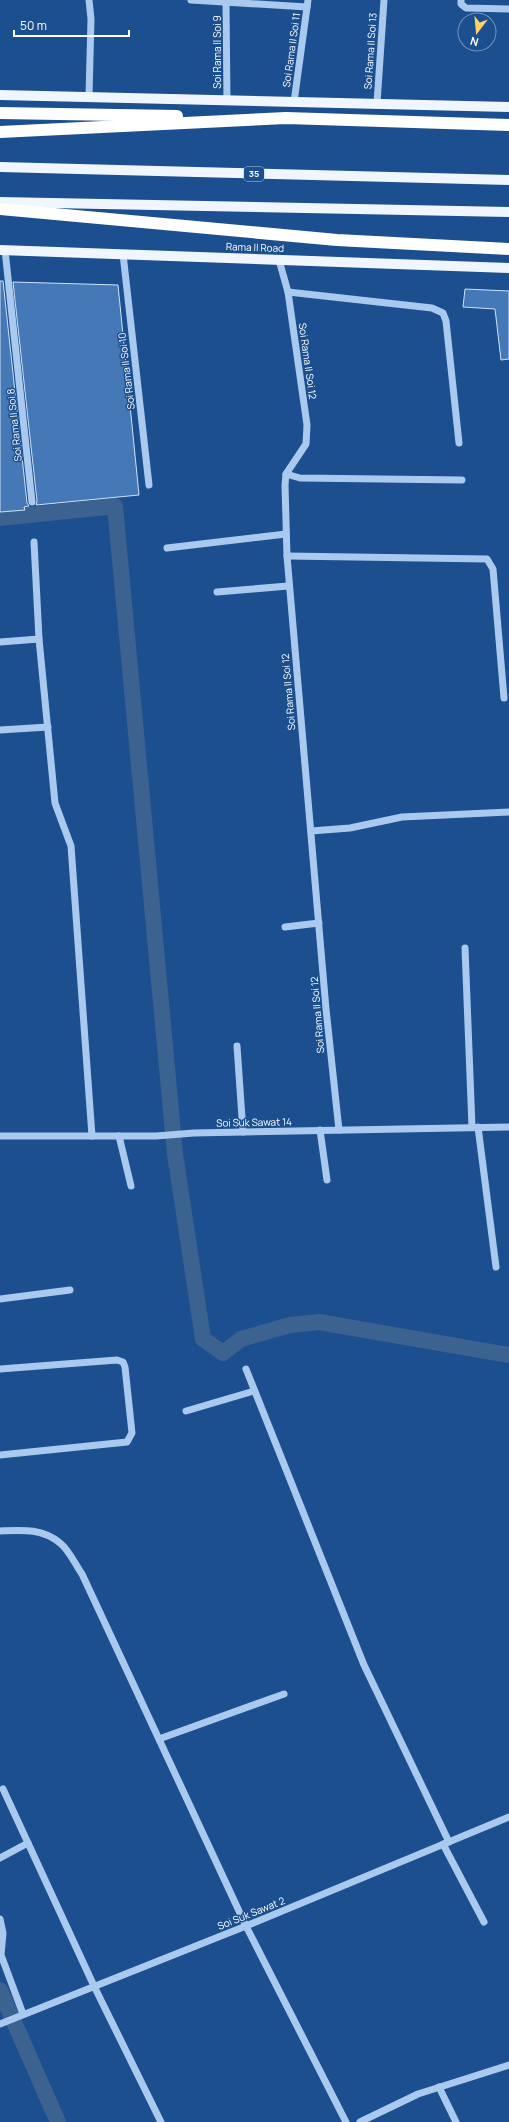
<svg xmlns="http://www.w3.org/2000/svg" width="509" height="2122" font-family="Manrope,sans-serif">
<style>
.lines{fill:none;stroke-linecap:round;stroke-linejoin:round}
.canal{stroke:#3c6290;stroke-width:16}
.building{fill:#4478b7;stroke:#cfe3fa}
.minor{stroke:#a9c9ee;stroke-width:7}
.major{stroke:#f0f6ff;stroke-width:10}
.highway{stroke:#fff;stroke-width:12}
.labels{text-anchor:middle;stroke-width:3;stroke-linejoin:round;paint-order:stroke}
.shield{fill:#1b4f8f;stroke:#bbcadd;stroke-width:1}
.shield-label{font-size:9px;font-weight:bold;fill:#fff}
.street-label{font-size:10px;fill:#fff;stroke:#1b4f8f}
</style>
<rect width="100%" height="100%" fill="#1b4f8f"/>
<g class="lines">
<g class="canal">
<polyline points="0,518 115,506 175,1154 203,1339 223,1353 241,1339 290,1325 319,1322 509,1355"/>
<polyline points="0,1990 58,2122"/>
</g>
</g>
<g class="building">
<polygon points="0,281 3,281 27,503 29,506 24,507 25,510 0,512"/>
<polygon points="13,282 118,285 139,495 36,505 37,501"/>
<polygon points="465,289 509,291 509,359 501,360 495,309 463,307"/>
</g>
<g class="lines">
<g class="minor">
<polyline points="191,0 307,7"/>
<polyline points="461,0 461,4 466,8 509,9"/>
<polyline points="226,3 227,101"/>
<polyline points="89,96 91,19 89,0"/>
<polyline points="294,102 308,0"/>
<polyline points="377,103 384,0"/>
<polyline points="5,250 32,502"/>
<polyline points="123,254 149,485"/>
<polyline points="279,260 288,292 307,425 306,444 286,474 285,485 287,556 326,1009 339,1130"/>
<polyline points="288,292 432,308 443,313 446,321 459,443"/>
<polyline points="286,474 300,478 462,480"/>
<polyline points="34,542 39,639 55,803 71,846 92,1136"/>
<polyline points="167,548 286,534"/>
<polyline points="287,556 487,559 493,569 504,698"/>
<polyline points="217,592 288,586"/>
<polyline points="0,642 39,639"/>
<polyline points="0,730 48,727"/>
<polyline points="311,831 350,828 402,817 509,812"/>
<polyline points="285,927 319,923"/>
<polyline points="465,948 472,1127"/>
<polyline points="237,1046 243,1132"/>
<polyline points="478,1127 496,1267"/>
<polyline points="320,1130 327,1180"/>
<polyline points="0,1136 156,1136 194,1133 509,1127"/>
<polyline points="119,1136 131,1186"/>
<polyline points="0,1299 70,1290"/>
<polyline points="0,1369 117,1360 123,1362 125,1367 132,1433 127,1442 0,1455"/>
<polyline points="246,1369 364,1665 449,1842"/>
<polyline points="186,1411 254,1391"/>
<path d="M 0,1531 C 22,1530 42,1528 60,1543 C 69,1550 75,1564 82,1574 L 246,1926 L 346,2122"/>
<polyline points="159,1739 284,1694"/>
<polyline points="3,1789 94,1986 161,2122"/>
<polyline points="443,1844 484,1922"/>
<polyline points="0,1858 28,1843"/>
<polyline points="0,1919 3,1933 1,1955 23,2014"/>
<polyline points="0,2024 246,1926 509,1817"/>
<polyline points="439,2087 456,2122"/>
<polyline points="360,2122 418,2094 509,2065"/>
</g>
<g class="major">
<polyline points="0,95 509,107"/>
<polyline points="0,167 509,180"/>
<polyline points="0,202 509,212"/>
<polyline points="0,250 509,268"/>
</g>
<g class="highway">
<polyline points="0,113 177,116"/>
<polyline points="0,132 286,118 509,125"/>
<polyline points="0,209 337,240 509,249"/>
</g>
</g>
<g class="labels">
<rect class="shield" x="244" y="167" width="20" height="14" rx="3"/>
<g class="shield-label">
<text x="254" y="177">35</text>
</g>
<g class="street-label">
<text transform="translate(291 50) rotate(-82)" y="4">Soi Rama II Soi 11</text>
<text transform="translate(370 51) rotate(-86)" y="4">Soi Rama II Soi 13</text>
<text transform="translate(217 52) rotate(-90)" y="4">Soi Rama II Soi 9</text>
<text transform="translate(255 247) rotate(2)" y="4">Rama II Road</text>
<text transform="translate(308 361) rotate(82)" y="4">Soi Rama II Soi 12</text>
<text transform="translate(126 371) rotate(-97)" y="4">Soi Rama II Soi 10</text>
<text transform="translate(14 425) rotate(-96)" y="4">Soi Rama II Soi 8</text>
<text transform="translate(288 692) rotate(-95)" y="4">Soi Rama II Soi 12</text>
<text transform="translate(317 1015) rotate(-95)" y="4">Soi Rama II Soi 12</text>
<text transform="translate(254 1122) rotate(-1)" y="4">Soi Suk Sawat 14</text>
<text transform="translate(251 1913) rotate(-22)" y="4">Soi Suk Sawat 2</text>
</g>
</g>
<g transform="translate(477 32) rotate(196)"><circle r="19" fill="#1b4f8f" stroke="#7695bc"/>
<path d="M0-3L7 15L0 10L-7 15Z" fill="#ffd166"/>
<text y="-6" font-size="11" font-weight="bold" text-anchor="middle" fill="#ffffff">N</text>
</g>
<path d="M14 30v6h115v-6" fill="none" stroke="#ffffff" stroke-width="2"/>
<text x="20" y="30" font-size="12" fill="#ffffff" stroke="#1b4f8f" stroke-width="3" paint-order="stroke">50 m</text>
</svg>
